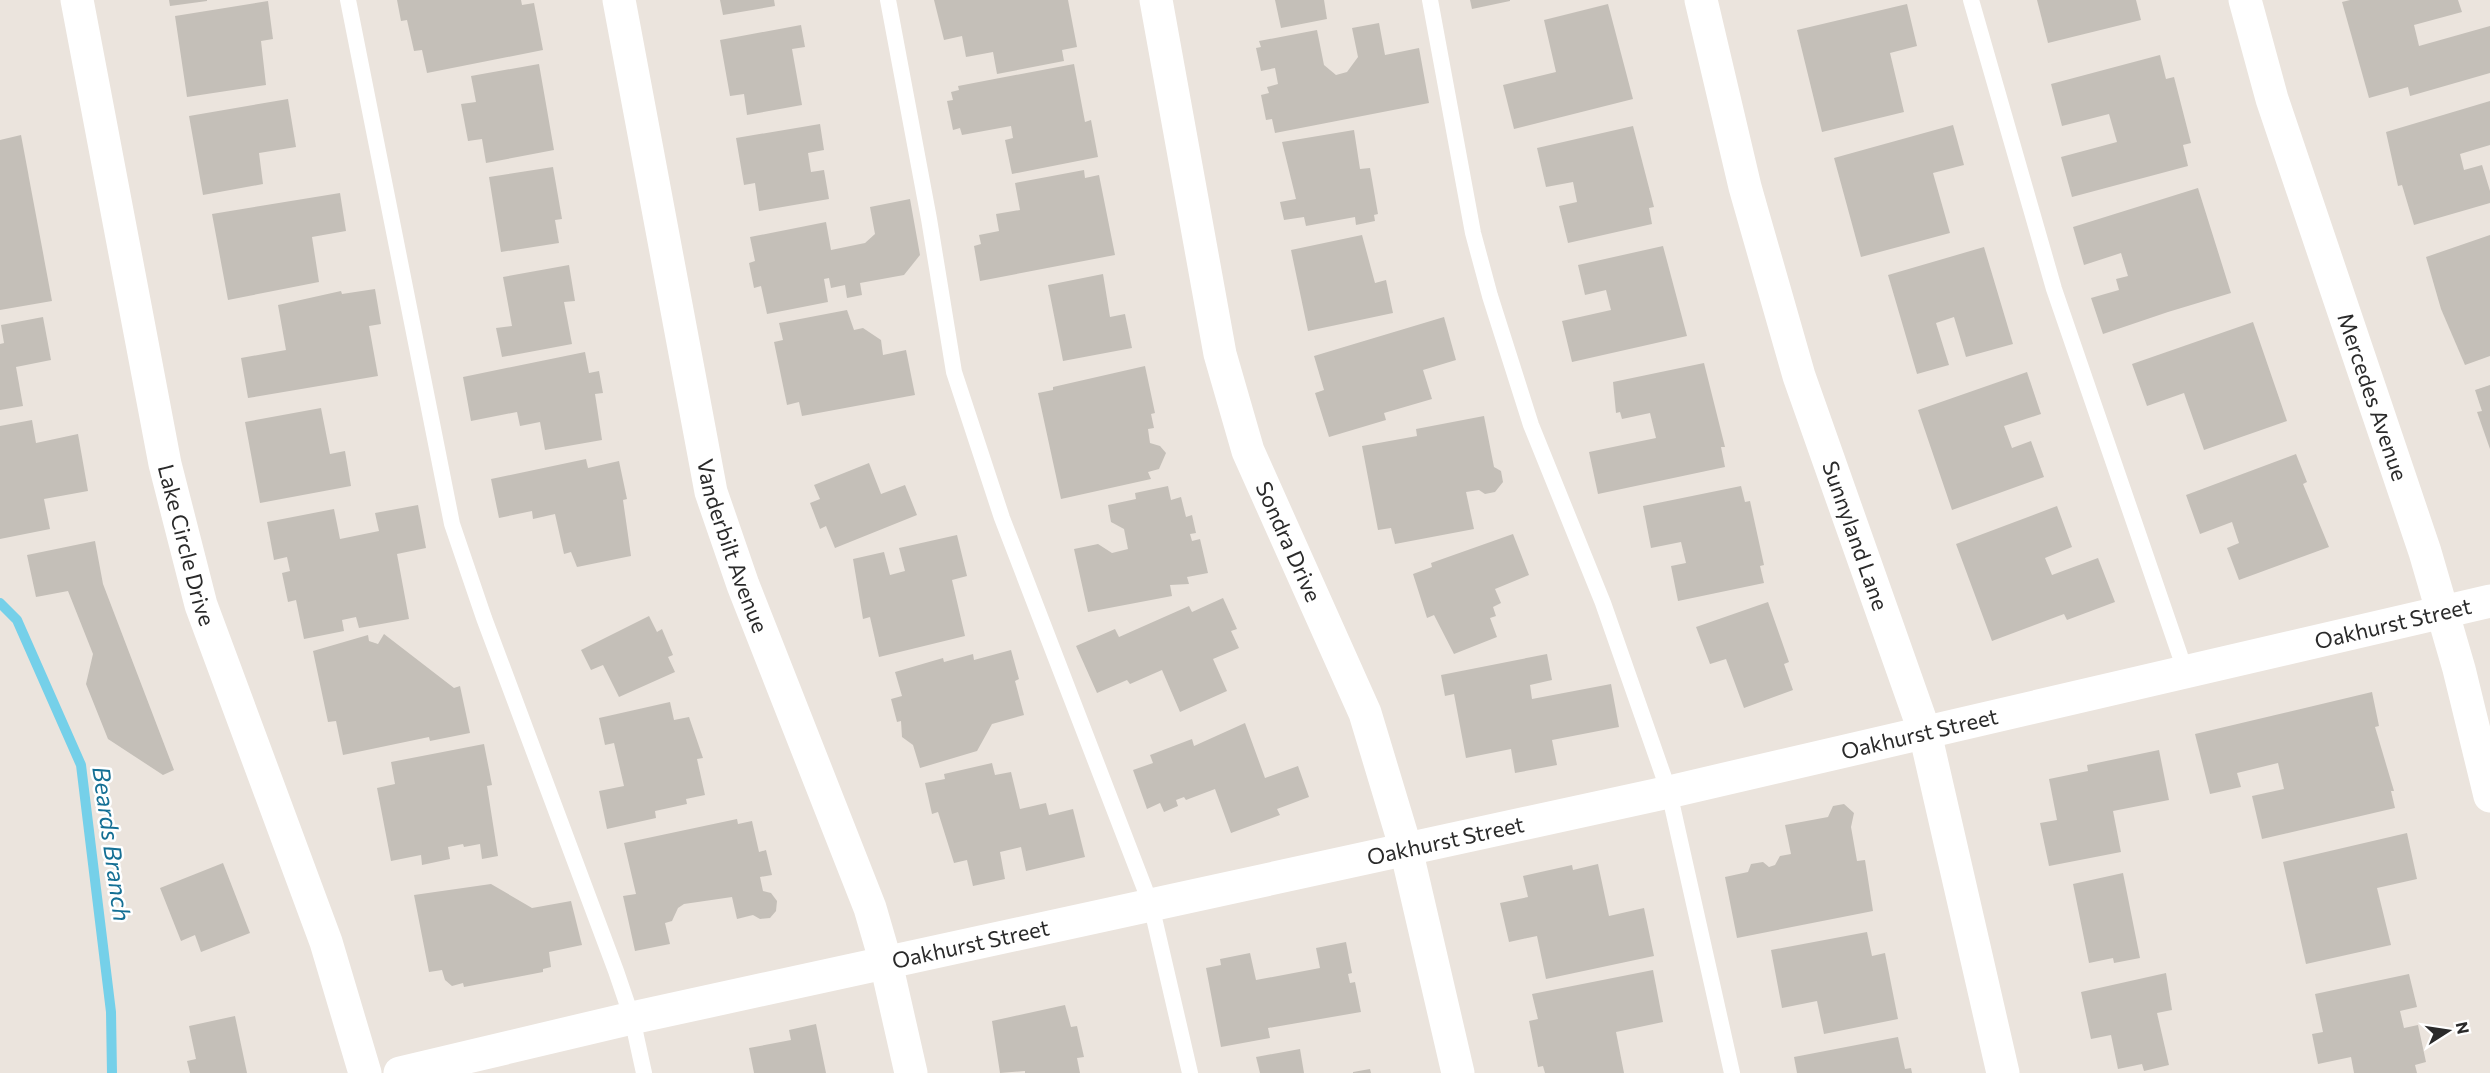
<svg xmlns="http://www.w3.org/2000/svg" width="2490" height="1073" font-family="Commissioner,sans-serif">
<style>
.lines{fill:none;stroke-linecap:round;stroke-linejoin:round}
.stream{stroke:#75d0e9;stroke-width:10}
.building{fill:#c4bfb8}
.lane{stroke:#fff;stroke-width:16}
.street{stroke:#fff;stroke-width:33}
.labels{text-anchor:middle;stroke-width:5;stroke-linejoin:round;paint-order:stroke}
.street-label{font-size:22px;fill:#2a2a2a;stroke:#fff}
.water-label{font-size:24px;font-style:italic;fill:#146f94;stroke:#fff}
</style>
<rect width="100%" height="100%" fill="#ebe4dd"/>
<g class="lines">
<polyline class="stream" points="0,603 17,620 81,765 111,1012 112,1073"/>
</g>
<g class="building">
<polygon points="169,0 207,0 207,1 170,6"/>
<polygon points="397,0 521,0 522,5 534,3 543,50 427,73 422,50 414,51 407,20 401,21"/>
<polygon points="720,0 774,0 775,6 723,15"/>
<polygon points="934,0 1068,0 1077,47 1062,50 1064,61 997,74 993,52 966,57 962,36 944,40"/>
<polygon points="1275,0 1324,0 1327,19 1281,28"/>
<polygon points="1470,0 1510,0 1510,1 1472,9"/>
<polygon points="2037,0 2136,0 2141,20 2048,43"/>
<polygon points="2350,0 2458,0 2462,12 2414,25 2419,46 2490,26 2490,73 2410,96 2408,87 2369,98 2342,2"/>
<polygon points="268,1 273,39 261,41 266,85 187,97 175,16"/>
<polygon points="1608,4 1633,99 1514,129 1503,85 1556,72 1544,20"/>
<polygon points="1907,4 1917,46 1890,53 1904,112 1822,132 1797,30"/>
<polygon points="1379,23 1385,55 1419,48 1429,103 1275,133 1272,119 1266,120 1261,95 1269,93 1267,87 1278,84 1275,68 1261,71 1256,48 1261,47 1259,41 1317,30 1324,65 1336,75 1347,72 1358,57 1352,28"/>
<polygon points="801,25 805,47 792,49 802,105 747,115 744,94 730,96 720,40"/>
<polygon points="2160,55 2166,79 2174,77 2191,143 2183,145 2188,166 2072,197 2061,157 2117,142 2109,114 2062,126 2051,84"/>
<polygon points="539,64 554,150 486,163 482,139 468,141 461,104 476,102 471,76"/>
<polygon points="1074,64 1085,122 1091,120 1098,157 1012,174 1005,140 1013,138 1011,126 962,135 960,128 953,130 947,101 953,100 951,92 959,90 958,86"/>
<polygon points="288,99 296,147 259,153 263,184 203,195 189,116"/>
<polygon points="2490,101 2490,145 2460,154 2464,170 2482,165 2490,191 2490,203 2414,225 2402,185 2398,186 2386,132"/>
<polygon points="820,124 824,150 808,153 811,172 824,170 829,199 759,211 755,183 744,185 736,138"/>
<polygon points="1953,125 1964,165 1933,173 1950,233 1861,257 1834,158"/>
<polygon points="1633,126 1654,207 1649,208 1652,224 1568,243 1559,206 1577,202 1573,182 1546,187 1537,148"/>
<polygon points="1354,130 1360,169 1370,168 1378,214 1374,215 1375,221 1356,225 1355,217 1306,226 1304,217 1284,220 1280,202 1296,199 1282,142"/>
<polygon points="21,135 52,301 0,310 0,140"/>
<polygon points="553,167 562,219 555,220 559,243 501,252 489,177"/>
<polygon points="1084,170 1085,178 1099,175 1115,255 980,281 974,246 981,244 979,235 999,231 996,214 1020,210 1015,183"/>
<polygon points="2198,188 2231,293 2168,312 2103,334 2091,298 2119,290 2116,279 2128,276 2121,253 2084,265 2073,227"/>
<polygon points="340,193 346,231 312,237 319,282 228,300 212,214"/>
<polygon points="910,199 920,255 904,275 860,283 862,295 847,298 845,285 831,288 829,278 824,279 828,302 767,314 761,286 754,288 749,263 755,261 750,237 826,222 831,250 865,243 875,234 870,207"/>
<polygon points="1362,235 1375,283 1386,280 1393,313 1308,331 1291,250"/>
<polygon points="2490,235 2490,356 2465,365 2441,309 2426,257"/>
<polygon points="1663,246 1687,336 1572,362 1562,321 1611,310 1606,290 1585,295 1578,265"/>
<polygon points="1984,247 2013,344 1966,357 1954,317 1936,323 1949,365 1917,374 1888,275"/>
<polygon points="569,265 575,301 564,302 572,344 502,357 496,328 512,326 503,277"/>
<polygon points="1103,274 1110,317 1125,314 1132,348 1063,361 1048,285"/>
<polygon points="375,289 381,324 369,326 378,376 248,398 241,358 286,350 278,305 341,291 342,294"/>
<polygon points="847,310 854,330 863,328 881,340 883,355 906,350 915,395 802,416 799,402 787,405 774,342 783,340 779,323"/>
<polygon points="43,317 51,360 16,367 23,406 0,410 0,344 4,343 1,325"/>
<polygon points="1444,317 1456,360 1423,370 1432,399 1384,413 1386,420 1329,437 1315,393 1324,390 1314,356"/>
<polygon points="2253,322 2287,421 2204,450 2184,393 2147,406 2132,364"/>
<polygon points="585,352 589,373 599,371 603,393 595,394 602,440 545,450 540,422 520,426 517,412 471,421 463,377"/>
<polygon points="1704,363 1725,447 1721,447 1725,467 1598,494 1589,452 1656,438 1650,413 1622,419 1620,412 1616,413 1613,382"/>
<polygon points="1145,366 1155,413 1151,414 1154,428 1148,429 1150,443 1160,446 1166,453 1159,469 1148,472 1151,479 1061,499 1038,393 1053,390 1053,387"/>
<polygon points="2027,372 2041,414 2004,426 2012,448 2031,441 2044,477 1952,510 1918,410"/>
<polygon points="2490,385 2490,449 2477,412 2482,411 2475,390"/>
<polygon points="321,408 330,454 345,451 351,486 260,503 245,422"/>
<polygon points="1484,416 1494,467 1501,471 1503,482 1495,492 1485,494 1479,490 1466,492 1474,529 1395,544 1391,528 1378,530 1362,446 1417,436 1416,429"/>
<polygon points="32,420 36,443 78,434 88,491 44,499 50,529 0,539 0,426"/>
<polygon points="2296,454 2307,482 2303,484 2329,547 2239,580 2227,548 2239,543 2232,522 2200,534 2186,495"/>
<polygon points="586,459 588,468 619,461 627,499 623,500 631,556 577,567 571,552 564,554 555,514 533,519 532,511 499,518 491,479"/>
<polygon points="869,463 881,494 905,485 917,515 835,548 826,526 820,529 810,503 820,499 814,485"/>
<polygon points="1168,486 1171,500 1181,497 1186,517 1192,515 1196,533 1190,534 1192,541 1200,539 1208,573 1187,577 1189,584 1170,585 1172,596 1088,612 1074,549 1098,544 1112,553 1128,549 1124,529 1111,522 1108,505 1136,499 1135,493"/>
<polygon points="1741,486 1745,502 1750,501 1764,565 1760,566 1764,583 1678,601 1671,566 1686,563 1681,542 1651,548 1643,506"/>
<polygon points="418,505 426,548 397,554 409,619 359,628 356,617 342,620 344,631 304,639 296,600 288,602 282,573 290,571 287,557 274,560 267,522 334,509 340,539 379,531 375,513"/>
<polygon points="2057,506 2072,547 2045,558 2052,575 2098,558 2115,602 2067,620 2064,614 1992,641 1956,544"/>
<polygon points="1513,534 1529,575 1495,589 1501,603 1493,607 1496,616 1490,618 1497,637 1454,654 1434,615 1427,618 1413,574 1432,567 1431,563"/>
<polygon points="957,535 967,576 952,580 965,636 879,657 870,617 863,619 853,559 884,552 890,575 905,571 899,548"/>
<polygon points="95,541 103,584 174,770 163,775 108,739 86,684 93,654 68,591 36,597 27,555"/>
<polygon points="1223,598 1237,629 1231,631 1239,648 1213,659 1227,691 1180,712 1162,670 1130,684 1127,680 1097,693 1076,646 1115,629 1119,637 1189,606 1192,612"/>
<polygon points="1768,602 1789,662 1784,664 1793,690 1744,708 1726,659 1710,664 1696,627"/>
<polygon points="649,616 657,632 662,629 673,655 668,657 675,672 619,697 603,665 591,670 581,650"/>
<polygon points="384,634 454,688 460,686 470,733 430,741 429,737 343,755 336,721 328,722 313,651 368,635 369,641 378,644"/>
<polygon points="1011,650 1019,679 1015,681 1024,715 992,724 977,751 920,768 913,745 902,737 901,721 897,722 891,699 902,696 895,672 943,658 944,662 973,654 974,660"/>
<polygon points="1547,654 1552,680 1530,685 1532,699 1611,684 1619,727 1552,740 1557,765 1515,773 1511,749 1466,758 1454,694 1445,696 1441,675"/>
<polygon points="2372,692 2379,726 2375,727 2394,791 2391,791 2395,808 2262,839 2252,796 2284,789 2278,763 2237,773 2241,787 2210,794 2195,734"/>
<polygon points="670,702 674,720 689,717 703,758 697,759 705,795 686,799 687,804 655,811 656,818 607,829 599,791 624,786 614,743 605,745 599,718"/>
<polygon points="1245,723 1265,778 1298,766 1309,797 1277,809 1280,815 1231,833 1215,789 1186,800 1184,797 1176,800 1178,806 1164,812 1160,803 1147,809 1133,770 1153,763 1150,755 1192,739 1194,746"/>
<polygon points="484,744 492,785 487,786 498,856 482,859 480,844 464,847 463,844 448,847 450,859 422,865 421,855 391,861 377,788 395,784 391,762"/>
<polygon points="2159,750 2169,800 2113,811 2121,852 2049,866 2040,823 2057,820 2049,779 2088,771 2087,765"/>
<polygon points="992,763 995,775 1011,772 1020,809 1046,803 1049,815 1073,809 1085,857 1026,871 1021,847 1000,852 1005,879 973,886 967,860 954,863 938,812 932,814 925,783 945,779 944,774"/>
<polygon points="1844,804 1854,813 1851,827 1857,861 1865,860 1873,911 1737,938 1725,877 1748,872 1751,864 1763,862 1769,867 1775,865 1780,856 1791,854 1785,825 1828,817 1833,806"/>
<polygon points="737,819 738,824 752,821 759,852 766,850 772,875 760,877 763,891 771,893 777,901 776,911 770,918 760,919 753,915 737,919 732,897 684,904 678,908 672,921 665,923 670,944 635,951 623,896 636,894 624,843"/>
<polygon points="2407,833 2417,879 2377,888 2391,945 2306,964 2283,862"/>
<polygon points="223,863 250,933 201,952 195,935 181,941 160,888"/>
<polygon points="1598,864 1609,916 1644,908 1654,956 1546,979 1537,936 1509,942 1500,903 1528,897 1523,876 1572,865 1573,870"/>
<polygon points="2123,873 2140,958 2114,963 2113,958 2089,963 2073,884"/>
<polygon points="491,884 532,908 571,901 582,945 549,952 551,967 543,969 543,972 464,987 463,983 452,986 445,980 442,970 429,972 414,895"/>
<polygon points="1867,932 1872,956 1885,953 1898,1019 1824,1034 1817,1001 1782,1008 1771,950"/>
<polygon points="1346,942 1352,973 1348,974 1350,983 1355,982 1361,1012 1268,1028 1270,1038 1221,1047 1206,968 1221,965 1220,959 1250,953 1256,980 1320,968 1316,948"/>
<polygon points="1653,970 1663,1022 1616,1032 1624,1073 1545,1073 1543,1066 1538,1067 1529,1021 1538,1019 1532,994"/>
<polygon points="2166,973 2172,1010 2157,1013 2169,1065 2144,1071 2142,1064 2118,1069 2111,1035 2091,1039 2081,992"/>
<polygon points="2409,974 2417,1007 2400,1011 2404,1028 2418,1025 2426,1062 2415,1065 2417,1073 2354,1073 2351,1057 2318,1064 2312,1034 2323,1032 2315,994"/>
<polygon points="1065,1005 1071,1027 1077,1026 1084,1057 1077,1058 1080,1073 1025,1073 1025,1071 1000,1073 992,1021"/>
<polygon points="235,1016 247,1073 190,1073 187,1061 196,1059 189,1026"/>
<polygon points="816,1024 826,1073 754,1073 749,1048 791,1040 789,1030"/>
<polygon points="1898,1037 1905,1069 1911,1068 1912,1073 1797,1073 1794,1057"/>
<polygon points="1300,1049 1304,1073 1260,1073 1256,1057"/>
<polygon points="1370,1069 1371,1073 1353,1073 1353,1072"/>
</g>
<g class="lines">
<g class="lane">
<polyline points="348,0 452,524 484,618 616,971 632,1018 644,1073"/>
<polyline points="888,0 929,219 954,372 1002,518 1151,905 1190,1073"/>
<polyline points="1430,0 1473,233 1490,296 1531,425 1603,603 1669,792 1732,1073"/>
<polyline points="1971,0 2054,289 2186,673"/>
</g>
<g class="street">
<path id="s1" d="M 77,0 L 165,464 L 201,605 L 326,942 L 365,1073"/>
<path id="s2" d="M 619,0 L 711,492 L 743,585 L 870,908 L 886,963 L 911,1073"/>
<path id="s3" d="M 1156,0 L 1220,354 L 1248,451 L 1365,713 L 1406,849 L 1458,1073"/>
<path id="s4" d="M 1701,0 L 1745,187 L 1799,376 L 1925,733 L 2003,1073"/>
<path id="s5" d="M 2245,0 L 2272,99 L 2425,552 L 2459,669 L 2490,796"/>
<path id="s6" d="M 400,1073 L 632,1018 L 1669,792 L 2490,601"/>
</g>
</g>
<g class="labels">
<g class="street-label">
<text dy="8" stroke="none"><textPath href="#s5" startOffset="417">Mercedes Avenue</textPath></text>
<text dy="8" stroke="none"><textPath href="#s4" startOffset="558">Sunnyland Lane</textPath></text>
<text dy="8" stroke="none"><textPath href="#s3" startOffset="560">Sondra Drive</textPath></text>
<text dy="8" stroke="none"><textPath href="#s2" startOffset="558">Vanderbilt Avenue</textPath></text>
<text dy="8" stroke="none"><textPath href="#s1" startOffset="556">Lake Circle Drive</textPath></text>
<text dy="8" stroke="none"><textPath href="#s6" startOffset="2043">Oakhurst Street</textPath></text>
<text dy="8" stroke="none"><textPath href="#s6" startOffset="1557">Oakhurst Street</textPath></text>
<text dy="8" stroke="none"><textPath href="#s6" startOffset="1071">Oakhurst Street</textPath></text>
<text dy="8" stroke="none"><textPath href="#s6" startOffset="585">Oakhurst Street</textPath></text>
</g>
<g class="water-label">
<text transform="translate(111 844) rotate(82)" y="8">Beards Branch</text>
</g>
</g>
<g transform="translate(2448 1031) rotate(78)" stroke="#ffffff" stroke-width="4.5" paint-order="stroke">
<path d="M0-4.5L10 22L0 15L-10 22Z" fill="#2a2a2a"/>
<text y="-9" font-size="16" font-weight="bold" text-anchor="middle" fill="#2a2a2a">N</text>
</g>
</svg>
